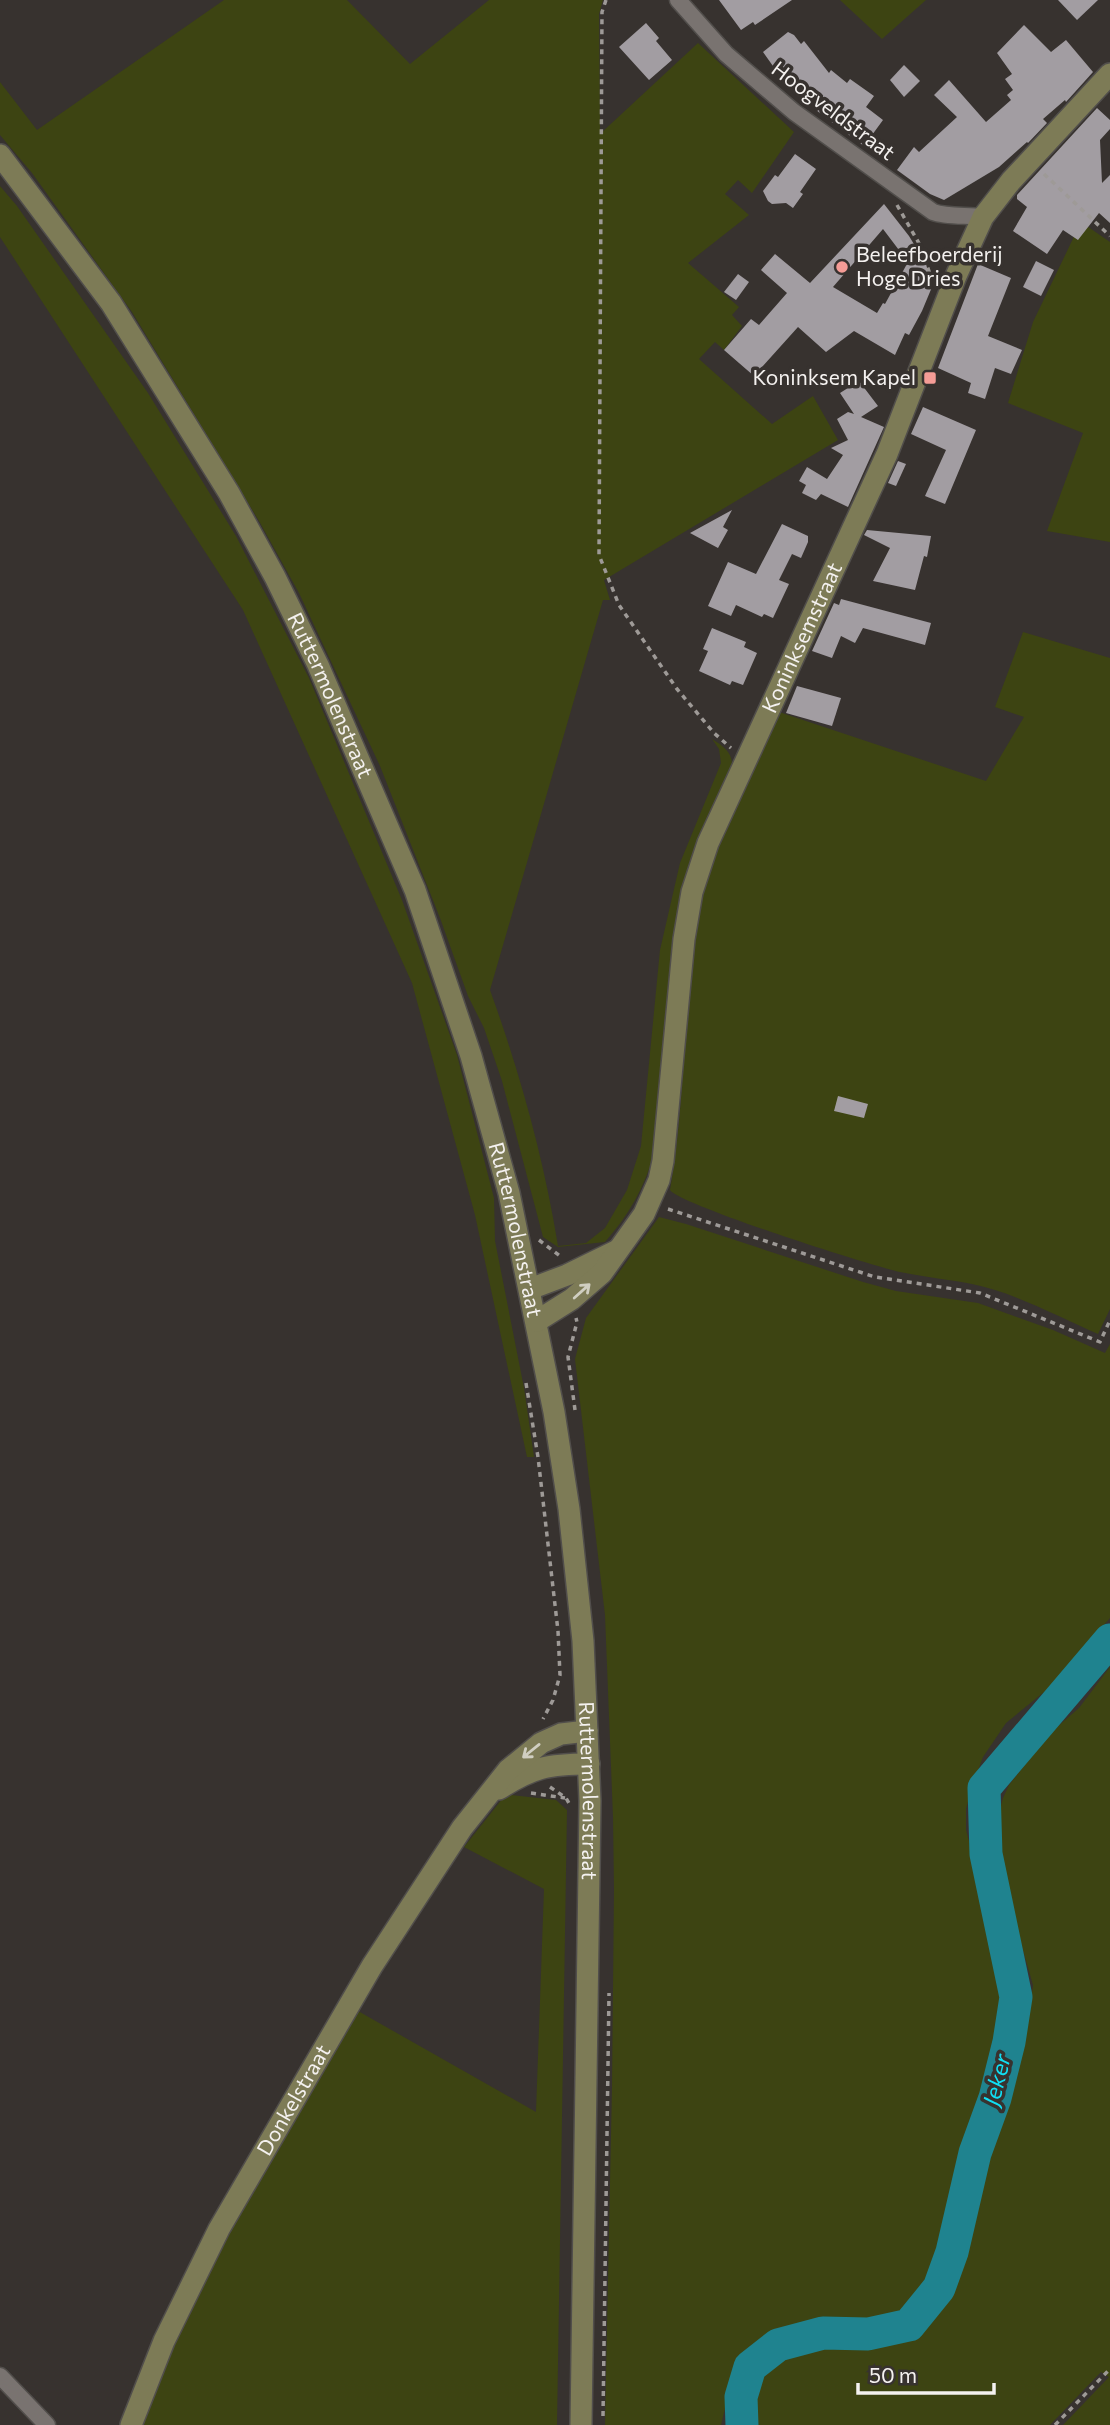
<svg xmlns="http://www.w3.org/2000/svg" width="1110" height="2425" font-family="Commissioner,sans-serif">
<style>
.green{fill:#3d4412}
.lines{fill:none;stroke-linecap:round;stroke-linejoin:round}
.river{stroke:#1f838f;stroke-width:33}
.building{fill:#a29da2;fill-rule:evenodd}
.street-casing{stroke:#514e4b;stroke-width:19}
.secondary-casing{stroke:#514e4b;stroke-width:24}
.path{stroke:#9e9a97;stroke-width:3.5;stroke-dasharray:5 5;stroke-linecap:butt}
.street{stroke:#797370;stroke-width:16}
.secondary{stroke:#7d7b56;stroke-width:21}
.oneway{stroke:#d0cec1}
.poi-dot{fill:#f59c96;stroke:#37322f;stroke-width:2.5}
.labels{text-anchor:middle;stroke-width:7;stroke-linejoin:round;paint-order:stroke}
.street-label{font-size:21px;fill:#f4f1ef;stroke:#37322f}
.poi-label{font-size:21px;fill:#f4f1ef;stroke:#37322f;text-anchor:start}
.water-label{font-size:23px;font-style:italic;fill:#10dff4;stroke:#37322f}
</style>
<rect width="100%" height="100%" fill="#37322f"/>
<g class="green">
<path d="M 224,0 L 347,0 L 410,64 L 489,0 L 603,0 L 599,14 L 600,134 L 698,43 L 794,132 L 752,193 L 738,180 L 725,194 L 749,215 L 688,263 L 739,307 L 732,315 L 742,326 L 724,350 L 715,342 L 699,359 L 772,424 L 813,396 L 838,440 L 604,580 L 610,600 L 603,600 L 490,990 C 520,1073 544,1159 558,1246 L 586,1243 L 605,1228 L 627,1190 L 641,1146 L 660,950 L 680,863 L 721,763 L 719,749 L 712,739 C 723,746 733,752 732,767 L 700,833 L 687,870 L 675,940 L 654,1154 C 644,1188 629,1215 605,1242 L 558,1247 L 543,1237 L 502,1081 L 484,1028 L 468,996 L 440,918 L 380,766 L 299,593 L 259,521 L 132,312 L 32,173 L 0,135 L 0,82 L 37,130 Z"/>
<polygon points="840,0 926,0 882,39"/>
<polygon points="0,186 17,206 148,393 236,536 309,678 402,900 457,1055 494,1198 495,1241 524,1388 534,1457 527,1457 475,1215 412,983 243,610 0,237"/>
<polygon points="1081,222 1110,242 1110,542 1047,531 1083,433 1008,403 1033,322"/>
<path d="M 1023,632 L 1110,658 L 1110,1309 L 1098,1334 C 1064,1319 1030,1301 995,1290 C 965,1280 932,1279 900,1272 C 872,1266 680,1205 670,1190 C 688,1090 681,987 704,888 C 717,826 752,768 779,712 L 986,781 L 1024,717 L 995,707 Z"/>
<polygon points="659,1217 686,1224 863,1282 896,1291 978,1303 1053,1330 1105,1353 1110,1344 1110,1618 1049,1688 1006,1723 983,1757 974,1781 966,1809 966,1830 1000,1954 1005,1988 998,2044 968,2139 931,2283 901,2320 870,2324 816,2325 778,2332 760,2342 746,2358 731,2384 721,2425 605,2425 612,2087 614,1889 613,1817 605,1615 575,1359 586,1318"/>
<polygon points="1110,1667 1110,2425 1063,2425 1109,2377 1101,2372 1050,2425 750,2425 749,2398 759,2372 779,2354 806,2344 885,2340 915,2331 944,2297 959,2263 978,2188 1004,2112 1027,2029 1033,1985 1003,1881 995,1827 1003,1798 1009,1785 1049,1734 1079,1708"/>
<polygon points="511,1795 556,1800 567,1810 557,2425 142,2425 182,2319 227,2229 358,2011 536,2112 544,1889 464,1847 503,1798"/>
</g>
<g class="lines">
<polyline class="river" points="742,2425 741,2397 750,2367 778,2345 823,2333 868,2334 909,2325 939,2288 952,2252 975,2153 995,2098 1009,2042 1016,1997 986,1854 984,1788 1110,1640"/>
</g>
<g class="building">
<polygon points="719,0 792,0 755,25 753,22 741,30"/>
<polygon points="1058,0 1098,0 1077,20"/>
<polygon points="646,23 659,38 656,41 672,60 649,80 619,47"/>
<polygon points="1024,25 1051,52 1066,40 1093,72 1066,102 1065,100 1043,119 1047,123 1028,143 1027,142 999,167 944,200 930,194 897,170 914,147 919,152 957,117 934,95 949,80 986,122 1011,100 1007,95 1013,90 1005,79 1012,74 997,53"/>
<polygon points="788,32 794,35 801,44 804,41 829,73 831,70 847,83 850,79 874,96 866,107 883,120 864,146 822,115 785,83 763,52"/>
<polygon points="904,65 920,81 904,97 890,80"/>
<polygon points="1097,108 1110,120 1110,129 1100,140 1102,183 1110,175 1110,223 1099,213 1078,240 1063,230 1047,254 1013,231 1027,207 1017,199 1017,195"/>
<polygon points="795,154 816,169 800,192 803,194 793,208 786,203 772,204 768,201 763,191 775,175 778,177"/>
<path d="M 884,204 L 909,236 L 926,264 L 932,287 L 922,311 L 909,335 L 905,333 L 895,355 L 854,331 L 826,352 L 798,327 L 754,376 L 724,350 L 751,319 L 759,325 L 787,293 L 761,270 L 775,254 L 810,283 ZM 883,229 L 908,262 L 885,304 L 883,303 L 877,313 L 833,287 Z"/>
<polygon points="1036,261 1054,270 1041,296 1023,287"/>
<polygon points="978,264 1011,278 988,336 1022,350 1011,374 995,368 985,399 968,393 971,383 938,368"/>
<polygon points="738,274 749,282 736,300 724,292"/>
<polygon points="859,381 878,406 861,417 884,427 848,507 821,494 816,500 802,493 806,485 799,481 807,467 827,479 843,455 831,448 848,440 837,419 848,412 854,414 840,393"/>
<polygon points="923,407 976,430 945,504 925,496 946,450 911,434"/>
<polygon points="898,461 906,464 896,486 888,483"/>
<polygon points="732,510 723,527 728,530 718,548 690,533"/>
<polygon points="782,524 808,536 808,542 801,558 792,554 779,580 789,584 773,618 764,614 762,617 736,605 731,616 708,606 728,562 756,574"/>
<polygon points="867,530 931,536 927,557 924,556 915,590 873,581 890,548 864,535"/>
<polygon points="841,599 931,623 925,645 863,628 855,643 841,636 832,658 812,651 834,603 839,605"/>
<polygon points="712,628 746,642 744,647 757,653 743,685 732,681 730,685 699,671 708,651 703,649"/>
<polygon points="797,686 841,698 832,726 786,713"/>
<polygon points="838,1096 868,1104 864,1118 834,1111"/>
</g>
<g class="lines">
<g class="street-casing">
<g id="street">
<path d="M 678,0 L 726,54 L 794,112 L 933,212 C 946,217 967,215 983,217"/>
<polyline points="0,2376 47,2425"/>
</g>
</g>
<g class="secondary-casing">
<g id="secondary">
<path id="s1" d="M 0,155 L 111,303 L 229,493 L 275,577 L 318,665 L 415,890 L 471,1056 L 509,1193 L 554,1412 L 569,1509 L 583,1641 L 590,1801 L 581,2425"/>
<polyline points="530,1289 567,1275 616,1251"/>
<path id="s2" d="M 537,1321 L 572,1299 L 602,1273 L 644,1214 L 659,1180 L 663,1161 L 684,939 L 692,892 L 708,843 L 887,454 L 956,276 L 983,217 L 1011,181 L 1110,74"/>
<path d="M 499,1789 C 533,1767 549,1764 589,1764"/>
<path id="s3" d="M 131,2425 L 164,2341 L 219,2229 L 372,1966 L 462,1828 L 508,1770 L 541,1743 L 561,1734 L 587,1731"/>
</g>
</g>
<g class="path">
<polyline points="606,0 602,12 599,555 619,605 677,689 714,733 731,748"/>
<polyline points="1044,174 1110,236"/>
<polyline points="897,205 920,245 932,280"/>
<polyline points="668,1209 875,1277 980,1293 1100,1342 1110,1320"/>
<polyline points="539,1240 560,1256"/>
<polyline points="526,1383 538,1457 558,1631 560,1675 553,1700 543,1719"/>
<polyline points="575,1410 568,1357 577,1322 576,1318"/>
<polyline points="550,1787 566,1798 570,1805"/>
<polyline points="531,1793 565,1798"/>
<polyline points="603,2416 609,1993"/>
<polyline points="1055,2425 1110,2369"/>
</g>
<use href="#street" class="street"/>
<use href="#secondary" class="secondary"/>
</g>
<defs><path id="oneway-shaft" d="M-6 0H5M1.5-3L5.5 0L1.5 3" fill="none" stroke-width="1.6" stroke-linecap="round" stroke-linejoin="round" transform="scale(1.75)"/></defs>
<g class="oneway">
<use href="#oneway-shaft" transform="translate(582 1291) rotate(-42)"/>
<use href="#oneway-shaft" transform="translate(531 1751) rotate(141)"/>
</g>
<g class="poi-dot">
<circle cx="842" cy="267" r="7"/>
<rect x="923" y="371" width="14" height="14" rx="3.5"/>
</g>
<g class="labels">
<g class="street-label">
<text transform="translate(833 111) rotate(37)" y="7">Hoogveldstraat</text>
<text dy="7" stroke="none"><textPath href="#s2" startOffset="758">Koninksemstraat</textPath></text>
<text dy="7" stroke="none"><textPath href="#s1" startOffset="635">Ruttermolenstraat</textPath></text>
<text dy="7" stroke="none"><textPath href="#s1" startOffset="1202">Ruttermolenstraat</textPath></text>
<text dy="7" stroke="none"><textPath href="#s1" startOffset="1769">Ruttermolenstraat</textPath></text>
<text dy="7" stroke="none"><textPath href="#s3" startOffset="364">Donkelstraat</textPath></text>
</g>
<g class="poi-label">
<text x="856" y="262">Beleefboerderij<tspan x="856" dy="24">Hoge Dries</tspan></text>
<text x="916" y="385" text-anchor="end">Koninksem Kapel</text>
</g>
<g class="water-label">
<text transform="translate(997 2080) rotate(-76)" y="8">Jeker</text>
</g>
</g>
<path d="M858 2383v10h136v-10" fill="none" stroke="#f4f1ef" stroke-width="3.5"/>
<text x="869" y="2383" font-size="21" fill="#f4f1ef" stroke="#37322f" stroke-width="5" paint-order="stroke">50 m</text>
</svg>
